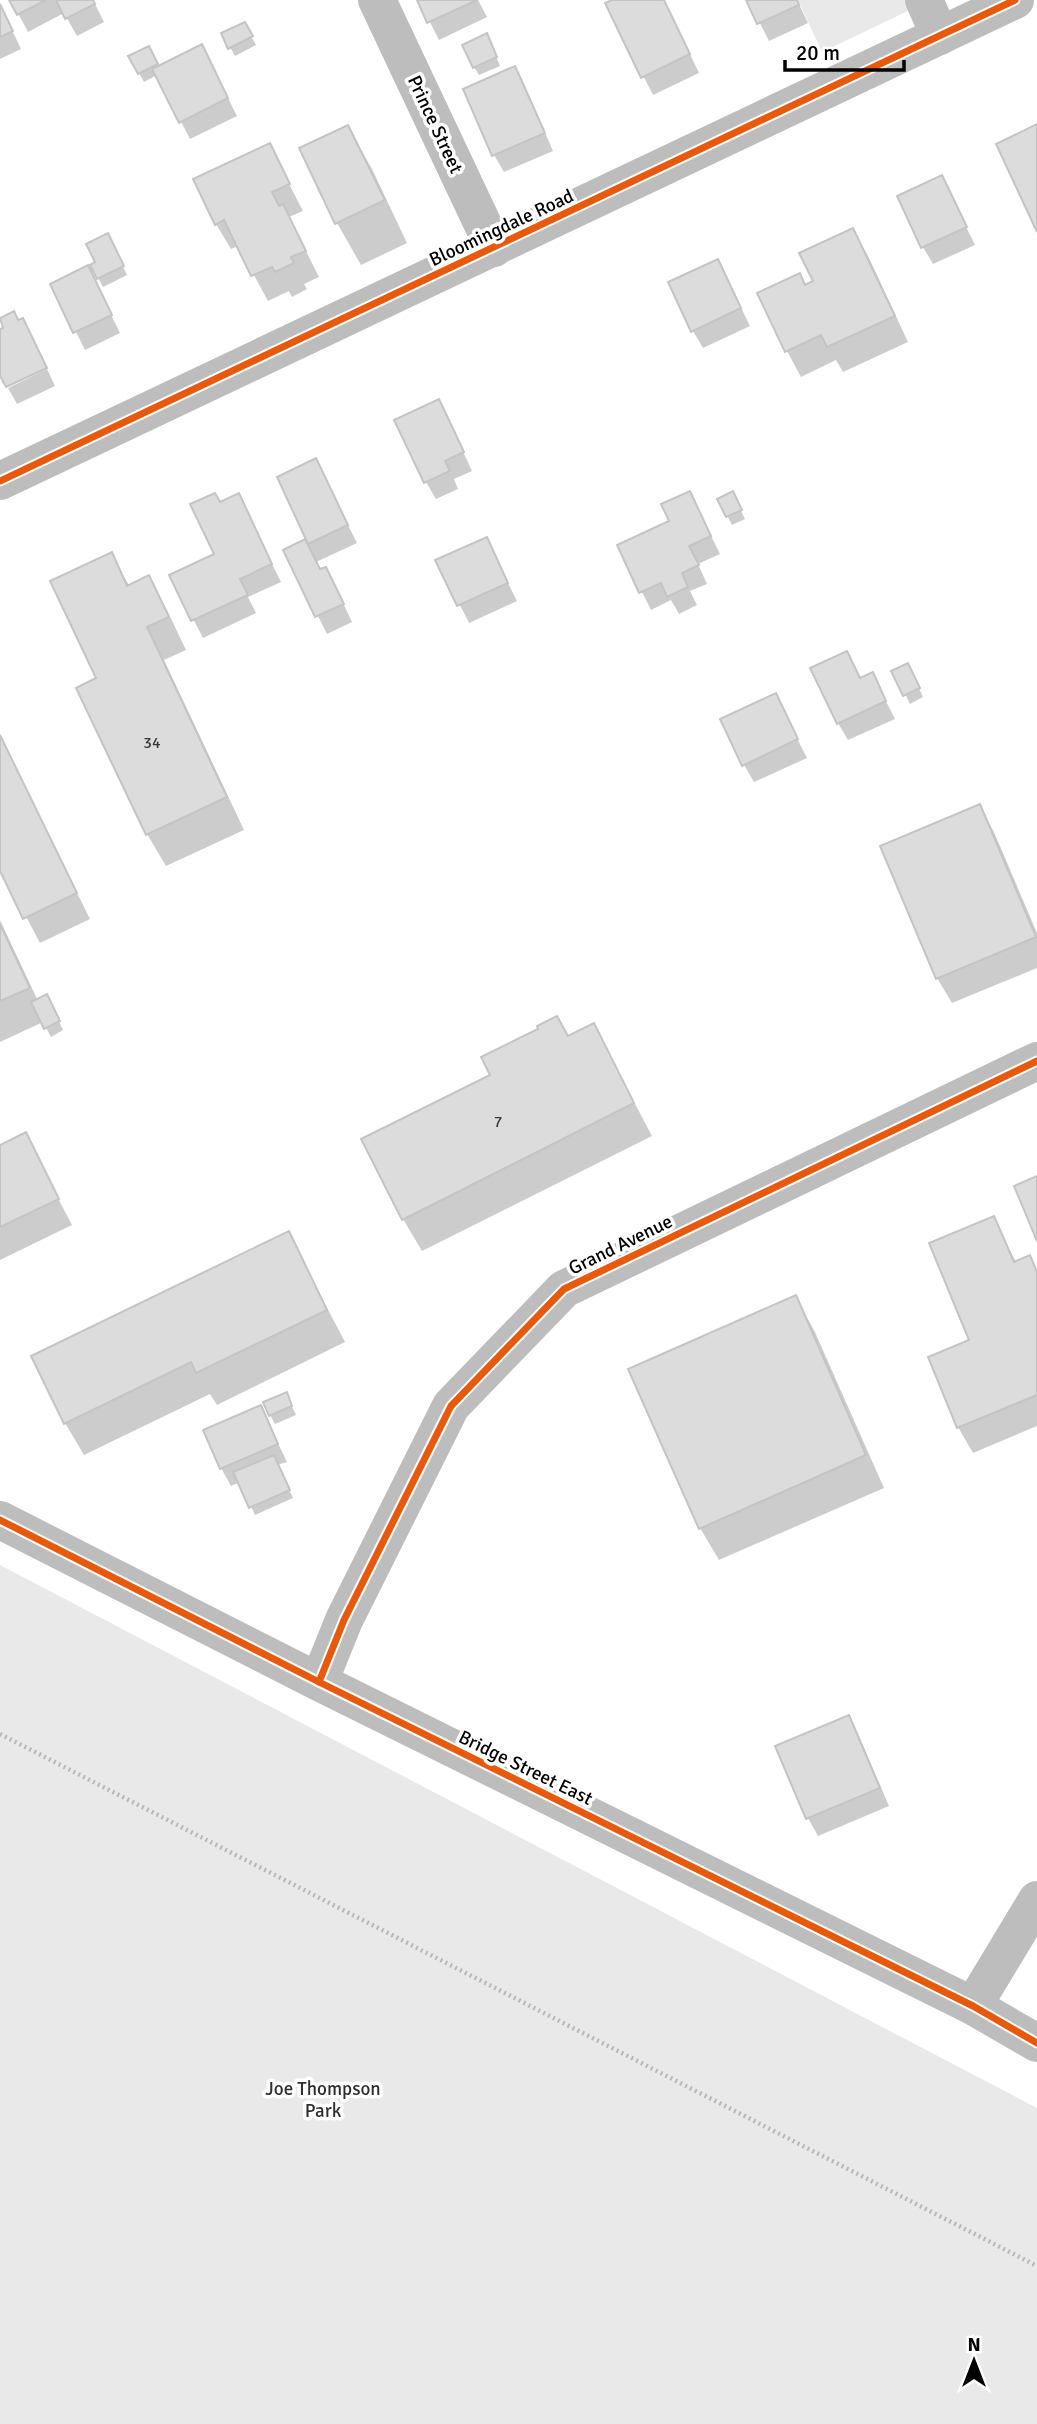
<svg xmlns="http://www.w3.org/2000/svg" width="1037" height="2424" font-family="Signika,sans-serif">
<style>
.green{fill:#e9e9e9}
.shadow{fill:#0003}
.building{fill:#dcdcdc;stroke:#c4c4c4;stroke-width:2}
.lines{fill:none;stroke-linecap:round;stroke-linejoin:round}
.path{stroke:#b8b8b8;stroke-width:4.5;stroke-dasharray:2 3.5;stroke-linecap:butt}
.minor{stroke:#bdbdbd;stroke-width:38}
.major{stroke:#bdbdbd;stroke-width:38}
.cycleway-casing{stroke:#fff;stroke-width:11}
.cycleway{stroke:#e8590c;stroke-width:7}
.labels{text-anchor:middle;stroke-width:7;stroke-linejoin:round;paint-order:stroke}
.number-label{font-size:16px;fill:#373737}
.street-label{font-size:19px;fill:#000;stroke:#fff}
.park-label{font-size:19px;fill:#2e2e2e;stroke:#fff}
</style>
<rect width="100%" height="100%" fill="#fff"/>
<g class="green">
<polygon points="798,0 931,0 822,52"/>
<polygon points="0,1565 1037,2108 1037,2424 0,2424"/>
</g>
<g class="shadow">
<polygon points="11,0 93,0 104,22 77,36 64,13 28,32"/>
<polygon points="419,0 478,0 487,17 439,40"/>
<polygon points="616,0 664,0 699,73 653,95 607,4"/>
<polygon points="748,0 797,0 808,23 769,41"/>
<polygon points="0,5 21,49 0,59"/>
<polygon points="244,24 256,45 235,56 223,34"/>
<polygon points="491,44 500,66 479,75 474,67"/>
<polygon points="148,48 158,68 211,64 237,116 190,139 157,75 144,82 139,73"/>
<polygon points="515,69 525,86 553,151 504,172 494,155"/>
<polygon points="348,127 372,169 407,243 361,265 337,223"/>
<polygon points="269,145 303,211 289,217 319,277 304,284 307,289 292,297 289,291 268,301 238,246 231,249 216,224"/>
<polygon points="942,178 975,245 933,264 923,247"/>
<polygon points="853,230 868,256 908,342 843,372 836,360 801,377 787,351 806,287 815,282"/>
<polygon points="112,244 127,275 103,287 92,266"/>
<polygon points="88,268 120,333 85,350 52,284"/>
<polygon points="727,279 750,326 703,348 693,331"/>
<polygon points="47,369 55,386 17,404 8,388"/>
<polygon points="448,419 472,471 454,479 458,489 436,499 426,482"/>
<polygon points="316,461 357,543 316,562 320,571 335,586 352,622 327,634 285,550 308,540"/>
<polygon points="690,493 720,554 698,564 707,584 690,591 697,605 679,614 671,600 651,610 619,546 672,522"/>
<polygon points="238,495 281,582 248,597 256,613 203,638 171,576 216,555 220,504"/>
<polygon points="719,500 737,502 745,519 732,525"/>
<polygon points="486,539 517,601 469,623 438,561"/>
<polygon points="111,555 130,587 149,578 167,610 186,650 164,660 244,830 166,866 147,834 98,679"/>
<polygon points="894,671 912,673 923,697 910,704"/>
<polygon points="872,674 895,719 848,740 838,723 861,680"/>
<polygon points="775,695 807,758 754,782 744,765"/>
<polygon points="0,738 90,919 40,943 0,867"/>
<polygon points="979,806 994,832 1037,933 1037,968 952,1003 937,978"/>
<polygon points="0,920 38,1001 51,1005 63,1030 51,1037 43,1022 0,1042"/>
<polygon points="594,1026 652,1136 422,1251 403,1219 492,1076 541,1030 568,1038"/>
<polygon points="25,1135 72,1225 0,1260 0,1147"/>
<polygon points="993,1218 1016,1262 1029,1257 1037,1271 1037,1426 973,1453 958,1427"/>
<polygon points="288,1233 345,1342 217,1405 210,1394 84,1455 65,1423"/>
<polygon points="795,1297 814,1330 884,1488 719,1560 700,1528"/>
<polygon points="286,1394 296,1415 275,1424 270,1415"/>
<polygon points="261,1408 287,1462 277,1465 293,1498 255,1515 240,1482 231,1486 221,1468"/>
<polygon points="848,1717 858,1734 889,1806 818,1836 808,1818 777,1747"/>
</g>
<g class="building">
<polygon points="9,0 46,0 17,15"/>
<polygon points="56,0 93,0 95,4 65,19"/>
<polygon points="417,0 477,0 427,23"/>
<polygon points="612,0 664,0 690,54 641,78 605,3"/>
<polygon points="746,0 797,0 799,5 757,24"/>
<polygon points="0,4 13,31 0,37"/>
<polygon points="245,22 253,36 228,49 221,33"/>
<polygon points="487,33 497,57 473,68 462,45"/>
<polygon points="202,44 228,98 179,123 152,69"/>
<polygon points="149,46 158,64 138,74 128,56"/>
<polygon points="515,66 545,133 492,156 463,89"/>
<polygon points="1037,124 1037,232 996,144"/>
<polygon points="348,125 385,200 335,224 299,148"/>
<polygon points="270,143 290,184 272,192 279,206 283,204 306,251 291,257 294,263 275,272 272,267 251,276 224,220 215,225 193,179"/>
<polygon points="942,175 967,227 921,248 897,196"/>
<polygon points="853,228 895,316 827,347 821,335 785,352 757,293 800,273 805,285 813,281 799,253"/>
<polygon points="108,233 124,266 97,279 90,265 95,262 86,244"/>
<polygon points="718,259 741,308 691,332 668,282"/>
<polygon points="88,265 112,315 73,333 50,284"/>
<polygon points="14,311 18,320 23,318 47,368 6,387 0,376 0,329 3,328 0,318"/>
<polygon points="439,399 464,452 445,461 450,471 424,483 394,420"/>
<polygon points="316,458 348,525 308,544 277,477"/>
<polygon points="690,491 711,536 689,546 699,565 682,573 688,587 667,597 661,583 639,593 617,545 669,521 661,504"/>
<polygon points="733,491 742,510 726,517 717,499"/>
<polygon points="215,493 220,502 239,493 272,564 240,579 248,595 191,621 169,575 214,554 190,504"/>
<polygon points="487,537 508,583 457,606 435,560"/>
<polygon points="305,539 320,569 326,567 344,604 315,617 283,550"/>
<polygon points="112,552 127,586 149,575 169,617 147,627 227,797 146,835 76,688 96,678 50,581"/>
<polygon points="847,651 860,678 873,672 886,701 837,724 810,668"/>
<polygon points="908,663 920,688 903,696 891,671"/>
<polygon points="776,693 798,739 742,766 720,719"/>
<polygon points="0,735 77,893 23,919 0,871"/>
<polygon points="980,804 1036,937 936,979 880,846"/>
<polygon points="0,924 30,988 0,1001"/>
<polygon points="47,994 60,1021 44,1029 31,1002"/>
<polygon points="557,1016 568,1036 594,1023 634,1103 402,1220 361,1139 490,1075 481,1057 538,1029 537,1026"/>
<polygon points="26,1132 59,1199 0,1227 0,1145"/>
<polygon points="1037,1176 1037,1241 1014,1186"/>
<polygon points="994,1216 1014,1262 1030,1255 1037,1272 1037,1395 957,1428 928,1357 969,1340 929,1243"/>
<polygon points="289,1231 327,1310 196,1373 191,1362 64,1424 31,1356"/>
<polygon points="796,1295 866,1455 699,1529 628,1369"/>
<polygon points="287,1392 292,1406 269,1416 263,1402"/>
<polygon points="261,1405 278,1444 220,1469 203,1430"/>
<polygon points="274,1455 290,1490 249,1508 233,1472"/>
<polygon points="849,1715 880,1788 806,1819 775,1746"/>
</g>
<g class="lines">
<polyline class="path" points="0,1734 1037,2266"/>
<g class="minor">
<polyline points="377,0 494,248"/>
<polyline points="924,0 940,36"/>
<polyline points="319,1682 344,1620 451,1406 564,1289 1037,1061"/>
<polyline points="973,2006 1037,1900"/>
</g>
<g class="major">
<polyline points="0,481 1015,0"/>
<polyline points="0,1520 319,1682 973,2006 1037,2043"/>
</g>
<g class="cycleway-casing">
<g id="cycleway">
<polyline points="0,481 1015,0"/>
<polyline points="0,1520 319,1682 973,2006 1037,2043"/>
<polyline points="319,1682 344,1620 451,1406 564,1289 1037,1061"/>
</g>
</g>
<use href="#cycleway" class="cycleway"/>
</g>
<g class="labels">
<g class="number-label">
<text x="152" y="748">34</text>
<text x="498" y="1127">7</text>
</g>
<g class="street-label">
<text transform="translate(436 124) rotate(65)" y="7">Prince Street</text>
<text transform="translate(501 227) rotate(-25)" y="7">Bloomingdale Road</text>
<text transform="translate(620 1244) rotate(-26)" y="7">Grand Avenue</text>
<text transform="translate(526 1767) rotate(26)" y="7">Bridge Street East</text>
</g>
<g class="park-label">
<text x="323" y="2095">Joe Thompson<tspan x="323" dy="22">Park</tspan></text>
</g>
</g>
<g transform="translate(974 2361)" stroke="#ffffff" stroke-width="5" paint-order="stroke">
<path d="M0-5L12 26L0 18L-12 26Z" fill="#000000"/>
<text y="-10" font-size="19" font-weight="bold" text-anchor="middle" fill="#000000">N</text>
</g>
<path d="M785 60v10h119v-10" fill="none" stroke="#000000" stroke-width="3.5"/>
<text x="796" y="60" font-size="21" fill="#000000" stroke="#ffffff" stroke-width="5" paint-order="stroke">20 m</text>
</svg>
